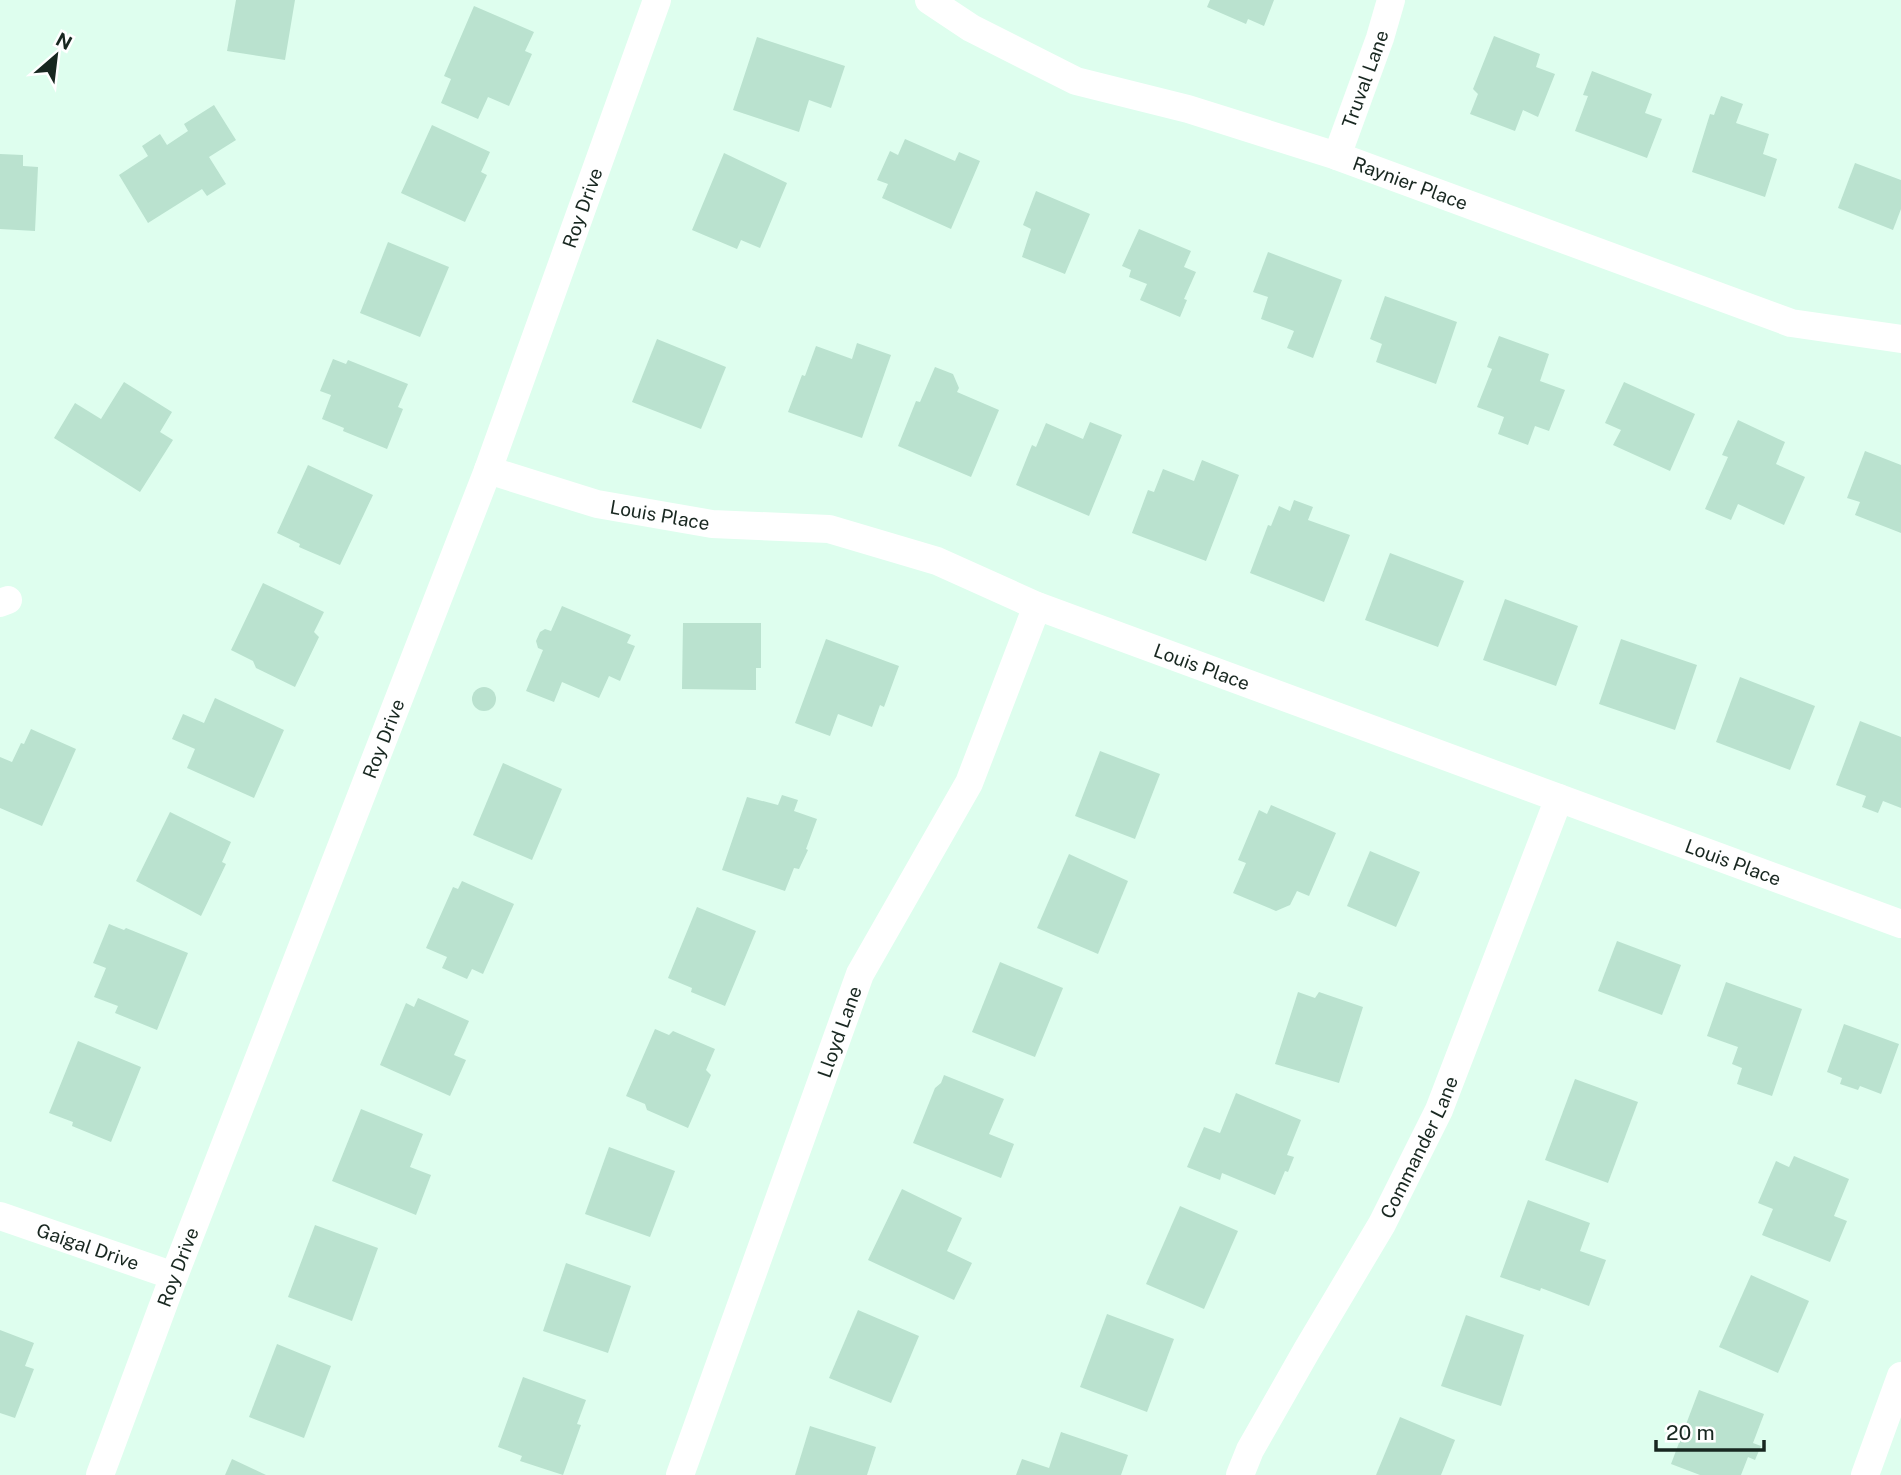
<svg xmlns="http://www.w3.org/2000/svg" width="1901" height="1475" font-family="'Public Sans',sans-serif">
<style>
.building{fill:#bae2cf}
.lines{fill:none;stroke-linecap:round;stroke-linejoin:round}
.minor{stroke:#fff;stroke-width:28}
.labels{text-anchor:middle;stroke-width:6;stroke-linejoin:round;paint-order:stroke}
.street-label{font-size:19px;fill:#182720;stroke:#fff}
</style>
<rect width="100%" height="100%" fill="#defeee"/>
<g class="building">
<polygon points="236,0 295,0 285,60 227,51"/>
<polygon points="1210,0 1274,0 1264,26 1248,19 1246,24 1207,7"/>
<polygon points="474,6 534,32 525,51 532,54 509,106 488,97 478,119 441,103 451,79 444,76"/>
<polygon points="1494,36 1540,54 1536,67 1555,74 1538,117 1523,110 1515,131 1470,114 1478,94 1473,89"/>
<polygon points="757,37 845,66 831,108 809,100 799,132 733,110"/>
<polygon points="1592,71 1652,94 1645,113 1662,119 1647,158 1575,131 1588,96 1583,95"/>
<polygon points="1721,96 1743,104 1736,123 1769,134 1763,154 1777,159 1765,197 1692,172 1710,114 1714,115"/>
<polygon points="214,105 236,140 209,157 226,184 207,196 202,189 148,223 119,175 148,156 142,146 160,134 167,145 188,131 184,124"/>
<polygon points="432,125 490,152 481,172 487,175 465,222 401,193"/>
<polygon points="905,139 955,161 959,152 980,161 951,229 882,198 888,184 877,180 890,151 898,155"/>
<polygon points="724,153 787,183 760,248 741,240 737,249 692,230"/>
<polygon points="0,154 23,155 23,166 38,167 35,231 0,229"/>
<polygon points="1855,163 1901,180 1901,209 1893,230 1838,208"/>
<polygon points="1036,191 1090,214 1065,274 1022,257 1031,229 1023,225"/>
<polygon points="1139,229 1191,251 1184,267 1196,272 1184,299 1187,300 1180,317 1140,300 1147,284 1129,277 1131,270 1122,266"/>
<polygon points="388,242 449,267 420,337 360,313"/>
<polygon points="1268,252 1342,280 1313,358 1287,348 1294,331 1261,319 1268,297 1253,292"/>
<polygon points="1385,296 1457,322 1436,384 1376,362 1382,344 1370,339"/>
<polygon points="1499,336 1549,354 1540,381 1565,390 1549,431 1535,426 1528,445 1498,434 1504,417 1477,407 1492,369 1487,367"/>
<polygon points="657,339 726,367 701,429 632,402"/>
<polygon points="857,343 891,355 862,438 788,412 802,375 805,376 816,346 852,359"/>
<polygon points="333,359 346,364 348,360 408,384 398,407 403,409 387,449 343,431 344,428 322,419 331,395 320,391"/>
<polygon points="935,367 953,374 959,388 957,392 999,410 971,477 898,446 916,401 920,402"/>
<polygon points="124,382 172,412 160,432 173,440 140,492 54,438 75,403 101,419"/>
<polygon points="1624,382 1695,414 1670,471 1613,445 1621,430 1605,423"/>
<polygon points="1738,420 1785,442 1776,464 1805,477 1784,525 1738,504 1731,520 1705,509 1728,457 1722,455"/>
<polygon points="1090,422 1122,435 1089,516 1016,485 1032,445 1036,447 1046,423 1083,439"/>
<polygon points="1865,451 1901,465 1901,533 1855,515 1860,502 1847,498"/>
<polygon points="1202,460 1239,475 1206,561 1132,533 1148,490 1154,492 1163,469 1194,481"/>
<polygon points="308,465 373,495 340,565 299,547 300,544 277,533"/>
<polygon points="1294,500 1313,507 1308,520 1350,535 1324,602 1250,573 1268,525 1271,526 1279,506 1290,511"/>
<polygon points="1390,553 1464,581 1438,647 1365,620"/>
<polygon points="263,583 324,612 314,632 319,637 295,687 256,668 253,661 231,650"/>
<polygon points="1505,599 1578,626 1556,686 1483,660"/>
<polygon points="562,606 631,635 627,643 635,646 620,681 609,676 599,698 562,682 554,702 526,691 543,650 538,648 536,641 540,632 545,629 551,631"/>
<polygon points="683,623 761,623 761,668 756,668 756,690 682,689"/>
<polygon points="826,639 899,666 884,707 880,705 872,727 838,714 830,736 795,723"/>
<polygon points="1621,639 1697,665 1675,730 1599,704"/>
<polygon points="1740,677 1815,706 1790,770 1716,742"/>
<circle cx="484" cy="699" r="12"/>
<polygon points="215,698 284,730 254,798 187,768 195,749 172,739 183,714 204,723"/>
<polygon points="1860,721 1901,737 1901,808 1883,801 1878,813 1862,807 1866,796 1836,785"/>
<polygon points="31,729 76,749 42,826 0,808 0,757 12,762 21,743 24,744"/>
<polygon points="1100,751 1160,774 1135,839 1075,816"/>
<polygon points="503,763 562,789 532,860 473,835"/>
<polygon points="782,795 798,800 794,811 817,819 806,849 808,850 799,869 794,868 785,891 722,870 747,797 778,805"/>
<polygon points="1271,805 1336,833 1309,896 1297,891 1290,905 1276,911 1233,893 1246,863 1238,860 1259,810 1267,814"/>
<polygon points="170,812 231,842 222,862 226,864 201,916 136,881"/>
<polygon points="1370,851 1420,872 1396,927 1347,906"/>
<polygon points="1069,854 1128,881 1098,954 1037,928"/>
<polygon points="462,881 514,904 483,974 472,969 467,979 442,968 447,957 426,948 453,887 458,889"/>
<polygon points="697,907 756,931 725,1006 691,992 692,988 668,978"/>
<polygon points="109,924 124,930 126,928 188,953 157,1030 115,1013 118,1006 94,997 106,968 93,963"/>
<polygon points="1617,941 1681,965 1662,1015 1598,991"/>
<polygon points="1000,962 1063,988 1035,1057 972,1032"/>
<polygon points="1726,982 1802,1009 1772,1096 1737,1084 1742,1068 1732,1064 1738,1047 1707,1036"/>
<polygon points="1298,992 1315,998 1319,992 1363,1007 1339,1083 1275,1064"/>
<polygon points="418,998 469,1021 454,1055 466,1060 450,1096 380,1065 406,1003 414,1007"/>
<polygon points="1844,1024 1899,1044 1881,1094 1860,1086 1858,1090 1840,1084 1842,1078 1827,1072"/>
<polygon points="655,1029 669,1035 673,1031 715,1049 706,1070 711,1075 688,1128 647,1110 645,1104 626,1096"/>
<polygon points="78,1041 141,1067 111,1142 72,1126 73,1122 49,1113"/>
<polygon points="944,1075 1004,1099 989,1134 1014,1144 1001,1178 913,1143 935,1088 941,1083"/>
<polygon points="1575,1079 1638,1102 1608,1183 1545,1160"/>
<polygon points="1236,1093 1301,1120 1287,1155 1294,1157 1288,1172 1285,1171 1275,1195 1222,1173 1220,1180 1187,1167 1204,1127 1220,1133"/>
<polygon points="361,1109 423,1134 410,1167 431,1175 416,1215 332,1181"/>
<polygon points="609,1147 675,1171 650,1237 585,1214"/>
<polygon points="1794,1156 1849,1179 1834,1216 1847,1221 1830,1262 1762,1235 1773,1209 1758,1203 1776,1161 1789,1167"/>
<polygon points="902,1189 962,1218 947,1251 972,1263 954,1300 868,1260"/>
<polygon points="1528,1200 1590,1223 1580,1251 1606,1260 1589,1306 1541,1288 1540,1291 1500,1277"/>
<polygon points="1180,1206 1238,1231 1204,1309 1146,1284"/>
<polygon points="315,1225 378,1248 352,1321 288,1297"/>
<polygon points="566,1263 631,1286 608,1353 543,1331"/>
<polygon points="1751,1275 1809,1301 1778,1373 1719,1347"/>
<polygon points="858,1310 919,1336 891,1403 829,1378"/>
<polygon points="1107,1314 1174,1339 1147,1412 1080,1387"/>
<polygon points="1466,1315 1524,1335 1501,1406 1441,1386"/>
<polygon points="0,1330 34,1343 25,1366 34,1369 15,1418 0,1413"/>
<polygon points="277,1344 331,1366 304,1438 249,1417"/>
<polygon points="523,1377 586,1400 577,1424 581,1425 563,1475 520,1461 522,1456 498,1447"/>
<polygon points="1699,1390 1764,1414 1753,1443 1761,1446 1755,1460 1748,1457 1741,1475 1700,1475 1671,1464"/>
<polygon points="1400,1417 1455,1440 1441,1475 1376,1475"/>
<polygon points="810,1426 876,1447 867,1475 795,1475"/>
<polygon points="1061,1432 1128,1455 1121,1475 1016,1475 1022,1459 1049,1468"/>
<polygon points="232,1459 266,1475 225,1475"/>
</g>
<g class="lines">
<g class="minor">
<path id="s1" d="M 929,0 L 971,28 L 1076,81 L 1188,109 L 1337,156 L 1791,323 L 1901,339"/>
<path id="s2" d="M 1337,156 L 1380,38 L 1391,0"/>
<path id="s3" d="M 488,470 L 597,504 L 712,524 L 829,529 L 937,561 L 1037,606 L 1901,924"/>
<polyline points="0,603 8,600"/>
<path id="s4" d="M 0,1216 L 174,1276"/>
<path id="s5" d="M 100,1475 L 174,1276 L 488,470 L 657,0"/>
<path id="s6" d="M 680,1475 L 860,974 L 969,783 L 1037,606"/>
<path id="s7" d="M 1240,1475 L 1250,1450 L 1307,1350 L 1382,1224 L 1439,1110 L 1559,798"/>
<polyline points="1865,1475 1901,1376"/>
</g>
</g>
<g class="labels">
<g class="street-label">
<text dy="7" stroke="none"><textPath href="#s2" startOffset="82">Truval Lane</textPath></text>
<text dy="7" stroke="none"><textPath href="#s1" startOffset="518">Raynier Place</textPath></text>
<text dy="7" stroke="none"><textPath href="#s5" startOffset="1356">Roy Drive</textPath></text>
<text dy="7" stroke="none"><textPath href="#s3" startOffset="178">Louis Place</textPath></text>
<text dy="7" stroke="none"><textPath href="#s3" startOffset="746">Louis Place</textPath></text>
<text dy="7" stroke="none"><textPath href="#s5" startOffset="789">Roy Drive</textPath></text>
<text dy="7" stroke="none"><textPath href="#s3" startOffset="1312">Louis Place</textPath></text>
<text dy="7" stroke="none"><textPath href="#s6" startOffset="471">Lloyd Lane</textPath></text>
<text dy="7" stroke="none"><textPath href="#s7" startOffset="374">Commander Lane</textPath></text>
<text dy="7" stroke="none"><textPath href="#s4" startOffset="93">Gaigal Drive</textPath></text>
<text dy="7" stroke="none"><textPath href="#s5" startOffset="222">Roy Drive</textPath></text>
</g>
</g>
<g transform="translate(56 56) rotate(28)" stroke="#ffffff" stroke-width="5" paint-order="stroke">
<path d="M0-5L12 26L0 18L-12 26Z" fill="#182720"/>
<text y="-10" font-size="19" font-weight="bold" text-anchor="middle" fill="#182720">N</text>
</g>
<path d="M1656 1440v10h108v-10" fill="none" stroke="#182720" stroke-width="3.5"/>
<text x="1666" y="1440" font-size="21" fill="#182720" stroke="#ffffff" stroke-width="5" paint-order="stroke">20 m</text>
</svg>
